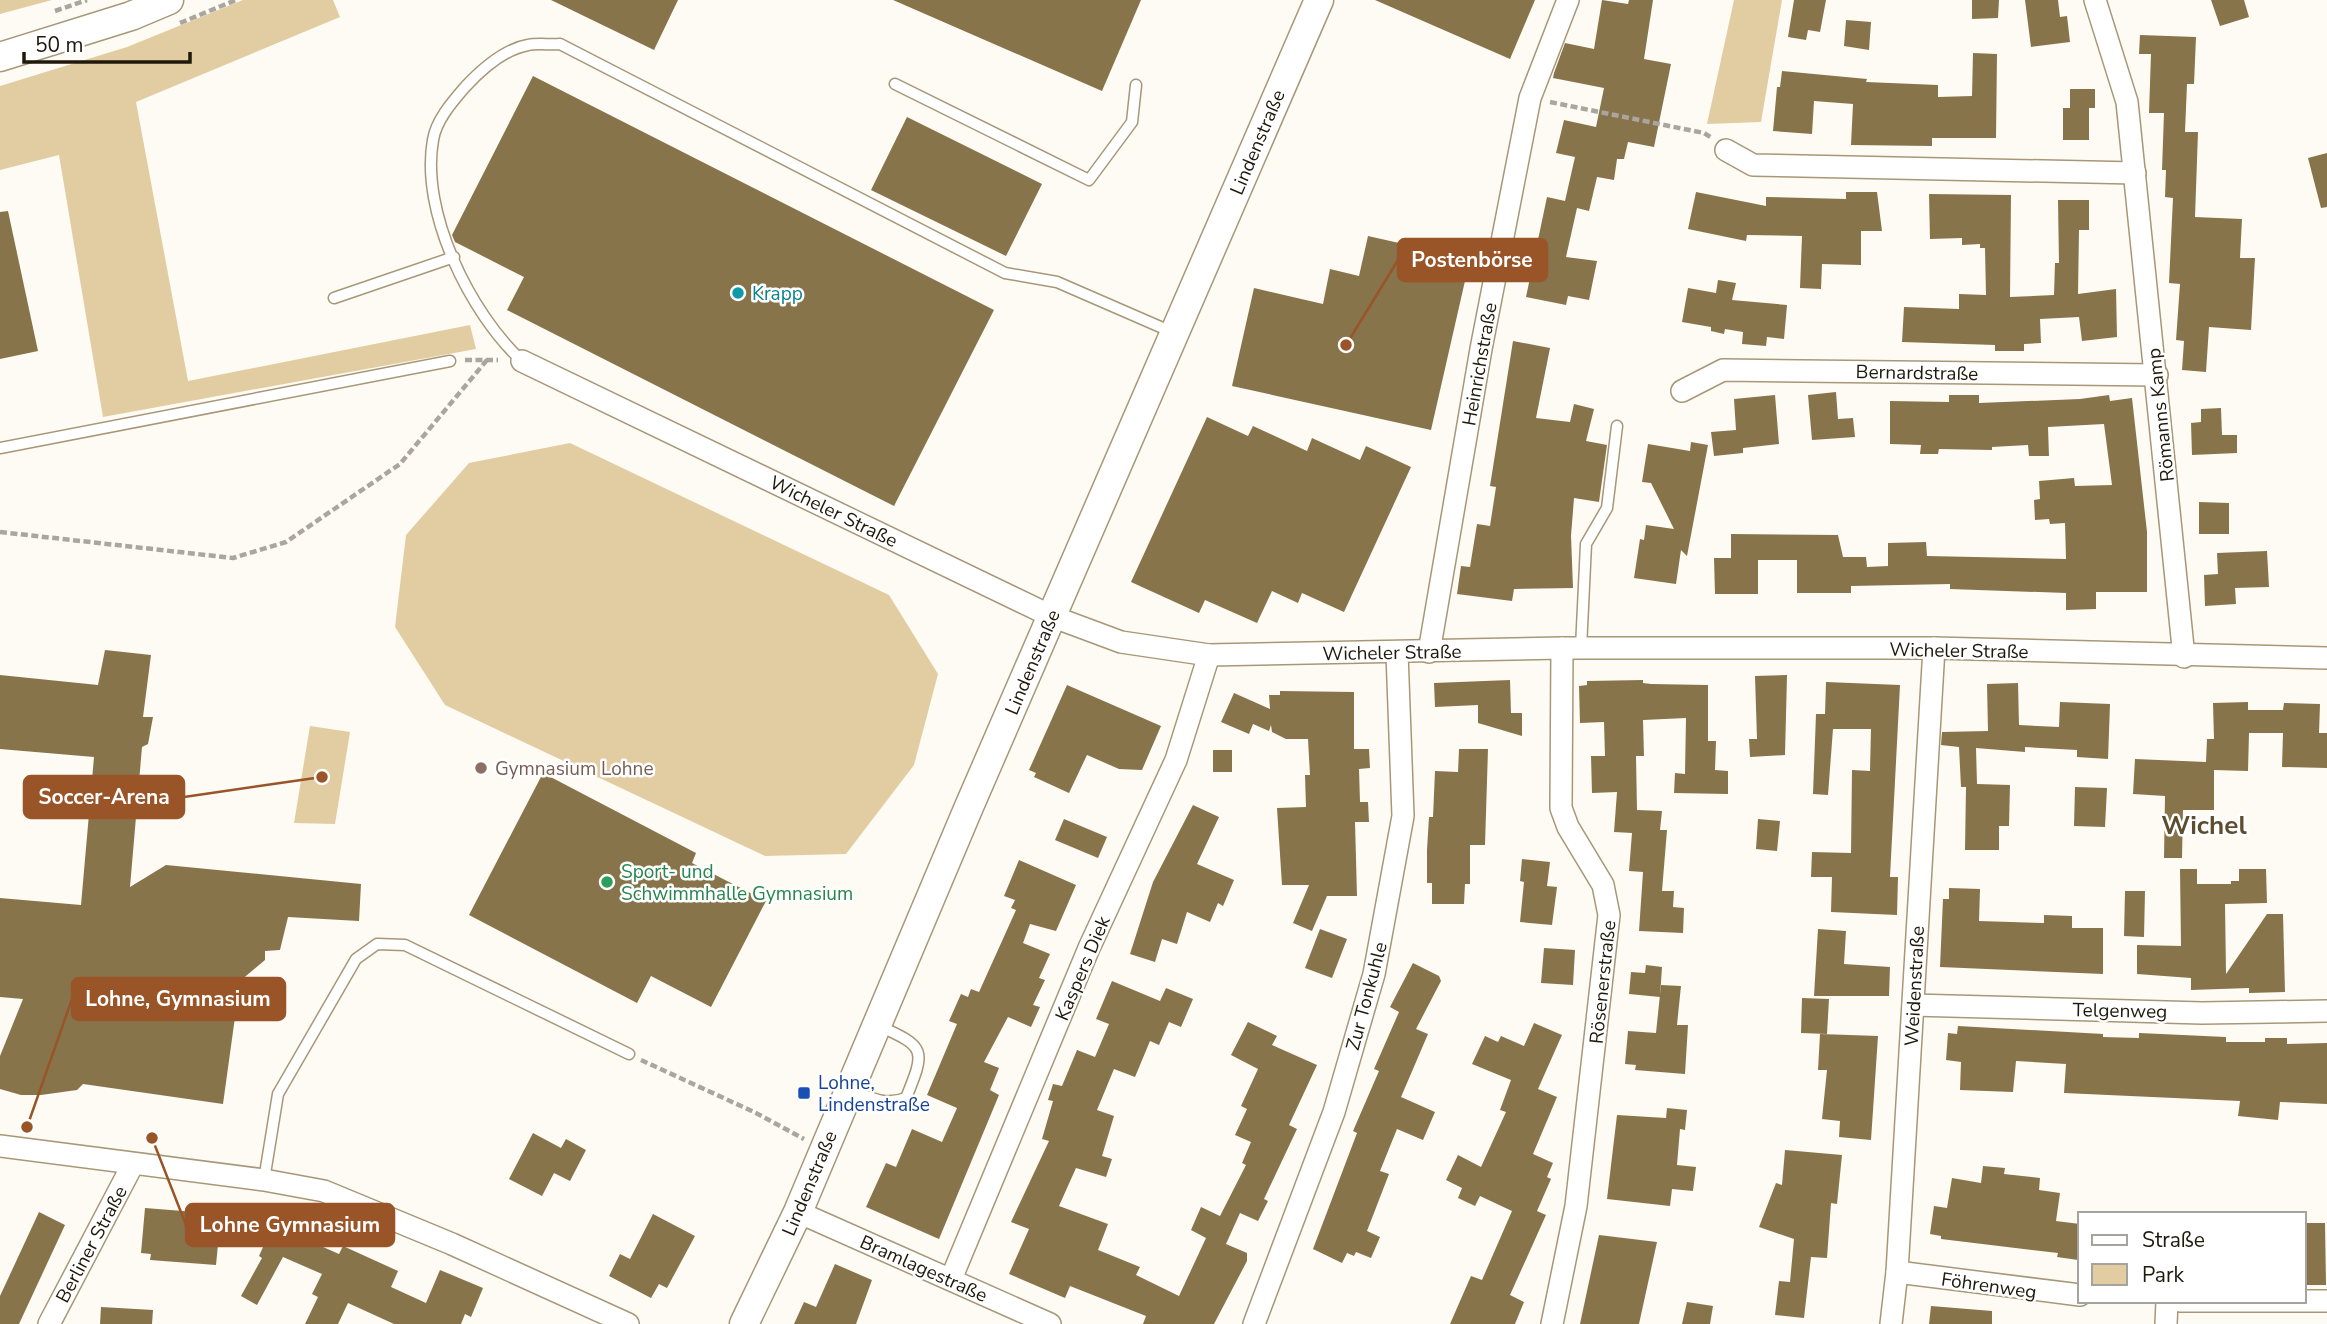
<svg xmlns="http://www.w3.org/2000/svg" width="2327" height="1324" font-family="'Nunito Sans',sans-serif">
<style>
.green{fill:#e2cda2}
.building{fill:#88744b}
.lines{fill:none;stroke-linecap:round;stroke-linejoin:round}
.lane-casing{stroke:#a89777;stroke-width:13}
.street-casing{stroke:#a89777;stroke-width:24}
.secondary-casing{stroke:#a89777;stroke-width:31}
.path{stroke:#aaa69d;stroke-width:4.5;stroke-dasharray:7 3.5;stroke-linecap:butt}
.lane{stroke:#fff;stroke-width:10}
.street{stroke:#fff;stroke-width:21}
.secondary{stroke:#fff;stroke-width:28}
.culture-dot{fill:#0f9aa8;stroke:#fff;stroke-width:2.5}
.education-dot{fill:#8d6e63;stroke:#fff;stroke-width:2.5}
.leisure-dot{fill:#2e9e5b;stroke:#fff;stroke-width:2.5}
.transit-dot{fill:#1a4fb4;stroke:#fff;stroke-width:2.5}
.labels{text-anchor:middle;stroke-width:5;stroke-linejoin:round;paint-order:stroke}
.street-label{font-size:19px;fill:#1f190c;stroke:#fff}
.culture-label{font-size:19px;fill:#0d838f;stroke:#fff;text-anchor:start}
.education-label{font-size:19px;fill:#785e54;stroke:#fff;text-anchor:start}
.leisure-label{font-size:19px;fill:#27864d;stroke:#fff;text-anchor:start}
.transit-label{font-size:19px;fill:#164399;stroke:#fff;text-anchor:start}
.district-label{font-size:26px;font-weight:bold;fill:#5c4d30;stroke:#fff}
.leader{fill:none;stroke:#995428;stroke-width:2.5}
.callout-dot{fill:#995428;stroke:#fff;stroke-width:2.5}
.callout{fill:#995428;stroke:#995428;stroke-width:2.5}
.callout-label{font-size:21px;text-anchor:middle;font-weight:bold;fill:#fff}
</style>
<rect width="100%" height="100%" fill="#fefbf4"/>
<g class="green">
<polygon points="0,0 52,0 0,14"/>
<polygon points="243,0 333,0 340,17 136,102 188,381 470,325 476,349 103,417 59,155 0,170 0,86 127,47"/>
<polygon points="1734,0 1782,0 1761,122 1707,124"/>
<polygon points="570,443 889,595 938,674 914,765 846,854 765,856 445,705 395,627 406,535 469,463"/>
<polygon points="310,726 350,732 335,824 294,823"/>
</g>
<g class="building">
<polygon points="551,0 678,0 654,50"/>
<polygon points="893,0 1141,0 1102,91"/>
<polygon points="1375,0 1535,0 1510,59"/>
<polygon points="1602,0 1628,4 1629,0 1653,0 1644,59 1671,64 1654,147 1628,142 1624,159 1617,159 1614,180 1597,177 1589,211 1577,208 1566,257 1597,261 1589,300 1568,296 1566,305 1526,297 1547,197 1565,201 1575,157 1556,153 1564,120 1596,127 1604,88 1553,78 1554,73 1565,43 1594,49"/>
<polygon points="1794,0 1826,0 1820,32 1808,30 1806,40 1788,37"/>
<polygon points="1972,0 1999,0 1998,18 1972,19"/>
<polygon points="2025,0 2058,0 2060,17 2067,16 2070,42 2031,47"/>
<polygon points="2211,0 2244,0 2249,17 2220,26"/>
<polygon points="1846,20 1871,22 1869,50 1844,46"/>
<polygon points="2140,35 2196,37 2194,84 2187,84 2185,132 2198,132 2195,217 2242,219 2240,258 2255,258 2251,330 2209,327 2206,372 2182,370 2184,341 2176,340 2180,284 2169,283 2173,198 2165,197 2166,170 2162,170 2164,113 2149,113 2151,54 2139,54"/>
<polygon points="1973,53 1997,54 1996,138 1932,138 1932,146 1851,145 1853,104 1814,101 1812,134 1773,131 1777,87 1780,87 1782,71 1867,79 1866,82 1938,85 1938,97 1972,96"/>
<polygon points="533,76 994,310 894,506 507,310 524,277 455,242 452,235"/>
<polygon points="2070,89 2095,89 2095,108 2089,108 2089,140 2063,140 2063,108 2070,108"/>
<polygon points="907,117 1042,184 1006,256 871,190"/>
<polygon points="2327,153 2327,207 2321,208 2308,158"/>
<polygon points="1696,192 1766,206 1766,197 1846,199 1846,192 1877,192 1882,231 1861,231 1861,265 1822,264 1821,289 1800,288 1802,236 1747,235 1746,241 1688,229"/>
<polygon points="1929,194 2011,195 2010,297 2054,295 2055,263 2059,263 2058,200 2089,200 2089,230 2079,230 2078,294 2116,289 2117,337 2082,341 2079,317 2040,319 2041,343 2024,344 2024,351 1995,351 1995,345 1902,342 1904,307 1959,309 1959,294 1986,295 1985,248 1980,248 1980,244 1962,245 1962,238 1930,239"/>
<polygon points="8,211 38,351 0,359 0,212"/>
<polygon points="1368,236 1470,259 1431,430 1232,386 1254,288 1323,304 1330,269 1359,276"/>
<polygon points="1718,280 1736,283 1732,300 1787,305 1784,339 1767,337 1766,346 1742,344 1743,332 1725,329 1724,334 1711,331 1711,327 1682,322 1688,288 1716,293"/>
<polygon points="1513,341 1550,348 1536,418 1570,422 1574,404 1594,409 1586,441 1607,445 1599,502 1574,498 1571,536 1573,588 1514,589 1512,601 1457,594 1461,566 1470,567 1477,524 1490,526 1496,487 1490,486"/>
<polygon points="1836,392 1838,419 1853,418 1855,437 1812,440 1808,395"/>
<polygon points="1775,395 1779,444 1743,448 1743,453 1714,456 1711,432 1736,430 1734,399"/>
<polygon points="1949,395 1979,395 1979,403 2080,399 2109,395 2110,401 2132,398 2147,532 2147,592 2096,592 2096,609 2066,610 2066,593 1950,589 1950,584 1851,586 1851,593 1797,593 1797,560 1758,560 1758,594 1715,594 1714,558 1731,558 1731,534 1838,535 1843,557 1866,557 1867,567 1888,566 1888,543 1926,542 1927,556 2066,559 2065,523 2050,524 2049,519 2035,520 2034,500 2040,499 2039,481 2074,478 2075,486 2112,485 2104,424 2048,427 2049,456 2029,456 2028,445 1992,447 1992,450 1939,449 1938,454 1920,454 1921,445 1890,444 1890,401 1949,402"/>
<polygon points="2221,408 2222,435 2237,435 2237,453 2192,455 2191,423 2201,422 2201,409"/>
<polygon points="1207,417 1248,436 1253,426 1307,451 1312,438 1360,460 1366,446 1411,467 1344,612 1302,593 1298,603 1272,591 1257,623 1205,600 1199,613 1131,582"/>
<polygon points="1691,442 1708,445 1687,556 1681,550 1676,584 1634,578 1640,539 1644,540 1646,525 1674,529 1651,483 1642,482 1648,444 1690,451"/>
<polygon points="2199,502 2229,503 2229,534 2199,534"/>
<polygon points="2267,551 2269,587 2235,588 2236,604 2205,606 2204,575 2218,574 2217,553"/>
<polygon points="105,650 151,655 143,717 153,717 148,744 142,747 130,887 166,865 361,884 359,921 288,917 280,950 265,951 265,960 240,981 223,1104 83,1084 77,1090 41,1095 21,1095 0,1089 0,1056 23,999 0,997 0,898 81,905 94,757 0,749 0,675 98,685"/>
<polygon points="1787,675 1785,755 1750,757 1749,739 1757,739 1755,676"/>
<polygon points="1510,680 1511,713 1522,713 1522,736 1478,723 1478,705 1435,707 1434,683"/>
<polygon points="1643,680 1643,683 1651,684 1708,685 1708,741 1716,741 1715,770 1728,771 1728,794 1674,793 1675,773 1685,774 1686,718 1643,720 1644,756 1636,756 1637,810 1662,811 1660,830 1667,830 1662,891 1674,891 1673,907 1684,908 1683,933 1639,931 1643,872 1629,871 1632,833 1614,832 1617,792 1592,793 1591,756 1605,756 1604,722 1580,723 1579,686 1587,685 1587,681"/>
<polygon points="1826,682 1900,685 1890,877 1898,877 1897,915 1831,912 1832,877 1811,877 1812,852 1851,853 1852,770 1870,771 1871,729 1833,729 1828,795 1813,794 1816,714 1825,714"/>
<polygon points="2018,683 2019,725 2059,727 2060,702 2110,704 2108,759 2077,757 2077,750 2025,747 2025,752 1976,748 1977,784 2010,785 2009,826 1999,826 1999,850 1965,850 1966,787 1961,787 1959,747 1941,745 1942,732 1988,731 1987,684"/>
<polygon points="1067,685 1161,726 1142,770 1119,769 1087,755 1069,793 1034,777 1036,773 1029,770"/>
<polygon points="1280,691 1354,692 1354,749 1369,749 1370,768 1359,769 1360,802 1368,802 1369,822 1355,822 1357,896 1327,896 1312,931 1293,923 1309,885 1282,885 1277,808 1306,807 1305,775 1310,775 1308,739 1286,739 1272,732 1271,725 1269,731 1253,724 1249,734 1221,722 1234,693 1270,709 1269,695 1280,695"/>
<polygon points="2248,702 2248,710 2283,710 2284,703 2320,704 2319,733 2327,733 2327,768 2282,767 2283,733 2249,733 2248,771 2214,770 2214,810 2183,810 2182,858 2164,858 2165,796 2133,794 2135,759 2206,762 2207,739 2214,739 2213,703"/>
<polygon points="1459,749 1488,749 1485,845 1470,845 1470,884 1465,884 1464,904 1432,904 1432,883 1427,883 1427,850 1429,817 1433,817 1435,771 1458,772"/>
<rect x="1213" y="750" width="19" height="22"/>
<polygon points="543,773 696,853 692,863 766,901 711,1007 651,976 637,1003 469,915"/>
<polygon points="2075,787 2107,788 2105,827 2074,826"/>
<polygon points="1193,805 1219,817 1197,864 1234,880 1223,906 1218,903 1210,922 1187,912 1177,944 1162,939 1155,962 1130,954 1153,882"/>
<polygon points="1064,819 1107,837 1098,858 1055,840"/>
<polygon points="1758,819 1780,821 1777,851 1756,849"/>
<polygon points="1522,859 1550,862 1547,886 1557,887 1552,925 1520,922 1524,882 1520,881"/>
<polygon points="1019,860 1076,885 1056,931 1030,924 1023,943 1050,954 1039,978 1045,980 1033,1005 1040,1007 1031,1027 1008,1017 984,1062 999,1068 990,1090 999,1095 939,1239 866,1207 886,1163 896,1167 912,1129 942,1142 957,1108 927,1095 957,1024 949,1021 961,994 968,997 971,989 979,992 1016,910 1011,908 1015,900 1004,896"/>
<polygon points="2180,869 2197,869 2197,884 2231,884 2231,881 2239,881 2239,869 2266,869 2267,903 2225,904 2226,974 2267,914 2283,914 2285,992 2249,993 2249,988 2191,990 2191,978 2137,974 2137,945 2181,946"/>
<polygon points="1949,888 1980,889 1979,921 2044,923 2044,915 2072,916 2072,928 2103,928 2103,974 1940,967 1943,899 1949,899"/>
<polygon points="2125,891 2145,891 2144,937 2124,936"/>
<polygon points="1320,929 1347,939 1332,978 1305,968"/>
<polygon points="1818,929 1846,931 1844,964 1890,967 1889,996 1814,996"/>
<polygon points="1544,948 1575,950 1573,985 1541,983"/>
<polygon points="1413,963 1439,976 1441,981 1416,1029 1428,1034 1401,1097 1435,1112 1423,1140 1397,1129 1380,1171 1389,1174 1367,1231 1380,1237 1371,1258 1356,1252 1354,1256 1347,1253 1342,1263 1313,1249 1357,1133 1353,1131 1379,1071 1374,1069 1399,1012 1390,1007"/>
<polygon points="1646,965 1662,967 1660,997 1629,994 1631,972 1645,973"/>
<polygon points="1112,981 1160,1001 1166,988 1193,999 1181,1027 1169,1022 1159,1045 1150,1041 1135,1077 1114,1069 1097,1110 1114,1116 1102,1156 1112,1159 1106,1177 1076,1168 1059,1206 1108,1224 1098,1250 1140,1267 1136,1275 1179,1296 1206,1238 1191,1230 1201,1207 1220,1216 1246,1165 1242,1163 1251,1142 1235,1135 1247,1109 1241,1106 1258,1069 1231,1055 1248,1022 1277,1036 1272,1045 1317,1065 1289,1125 1297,1129 1264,1199 1268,1201 1258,1221 1240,1213 1226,1244 1247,1253 1247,1261 1214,1324 1143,1324 1146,1316 1070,1286 1065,1298 1009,1274 1029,1229 1011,1222 1049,1141 1042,1139 1053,1101 1048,1100 1053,1084 1062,1086 1077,1050 1095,1057 1109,1024 1096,1019"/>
<polygon points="1661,985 1681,986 1677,1025 1688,1025 1685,1074 1635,1070 1636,1065 1625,1064 1628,1031 1656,1033"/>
<polygon points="1802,998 1829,999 1827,1034 1801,1033"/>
<polygon points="1534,1023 1562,1035 1538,1089 1557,1097 1533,1154 1553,1163 1547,1177 1551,1179 1537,1211 1546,1215 1510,1295 1524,1302 1515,1324 1450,1324 1471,1276 1482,1280 1512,1211 1480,1196 1475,1206 1458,1198 1462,1188 1446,1180 1458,1155 1481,1167 1506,1112 1500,1110 1511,1080 1472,1064 1485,1036 1498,1042 1501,1036 1524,1046"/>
<polygon points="1958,1026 2103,1034 2103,1037 2139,1038 2139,1033 2226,1037 2226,1042 2265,1042 2265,1038 2287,1038 2287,1044 2327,1043 2327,1104 2280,1102 2278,1120 2238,1116 2240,1101 2064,1093 2066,1064 2016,1061 2013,1092 1960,1090 1961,1062 1946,1060 1948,1033 1957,1034"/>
<polygon points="1820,1034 1878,1036 1871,1140 1839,1137 1840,1121 1822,1119 1827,1070 1818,1070"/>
<polygon points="1667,1108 1687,1110 1685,1130 1680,1129 1677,1165 1696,1167 1693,1191 1672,1189 1670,1206 1607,1199 1617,1115 1666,1118"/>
<polygon points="533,1133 561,1148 566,1139 586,1150 570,1181 554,1173 542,1196 509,1179"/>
<polygon points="1785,1150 1842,1155 1837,1204 1831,1203 1827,1258 1811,1257 1804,1318 1775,1315 1779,1281 1790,1282 1794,1239 1759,1227 1776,1183 1782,1185"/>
<polygon points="1983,1166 2005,1168 2004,1174 2040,1178 2039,1190 2060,1193 2056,1221 2080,1224 2078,1260 2057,1257 2058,1253 1941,1239 1941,1236 1930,1234 1934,1206 1947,1208 1952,1178 1981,1183"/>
<polygon points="145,1208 221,1214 216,1265 150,1260 151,1254 141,1253"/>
<polygon points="39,1212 65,1225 19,1324 0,1324 0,1296"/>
<polygon points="653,1214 695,1236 667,1288 659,1284 651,1298 609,1276 620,1254 630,1259"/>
<polygon points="2304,1223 2325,1223 2326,1285 2305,1285"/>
<polygon points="273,1225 339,1254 343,1246 398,1271 391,1287 426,1303 440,1270 483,1288 471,1317 465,1314 461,1324 394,1324 348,1303 338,1324 305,1324 318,1297 312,1294 322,1274 283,1257 257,1305 241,1296 262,1258 259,1256"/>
<polygon points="1599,1235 1657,1242 1639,1324 1580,1324"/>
<polygon points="835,1264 872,1280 856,1324 794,1324 804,1302 816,1307"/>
<polygon points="1687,1302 1713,1306 1710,1324 1682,1324"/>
<polygon points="1931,1306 1992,1311 1992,1324 1929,1324"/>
<polygon points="101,1307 153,1310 152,1324 100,1324"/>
</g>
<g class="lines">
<g class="lane-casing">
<g id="lane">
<polyline points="895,84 1089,180 1132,122 1136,85"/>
<polyline points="334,298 454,257"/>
<path d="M 522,361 C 470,313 420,212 433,140 C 436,120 453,101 466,86 C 481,70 505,49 528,45 C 538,43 550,45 560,44 L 1005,273 L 1057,282 L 1172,332"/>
<polyline points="0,448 450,361"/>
<polyline points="1581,648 1586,544 1607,508 1617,426"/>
<path d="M 851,1090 C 871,1098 886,1106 906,1098 C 926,1049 926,1047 877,1025"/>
<polyline points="264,1180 278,1094 356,959 377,944 405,945 629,1054"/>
</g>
</g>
<g class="street-casing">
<g id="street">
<polyline points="2095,0 2127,102 2184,657"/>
<polyline points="1726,150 1753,165 2135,173"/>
<polyline points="522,361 1051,616 1121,642 1209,655 1562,648 1934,648 2327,658"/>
<polyline points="1682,391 1723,370 2157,375"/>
<polyline points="1429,652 1481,349 1530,98 1568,0"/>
<polyline points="1913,1005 2202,1013 2327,1011"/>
<polyline points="0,1146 264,1180 324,1191 452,1244 628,1324"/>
<polyline points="798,1212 1050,1324"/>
<polyline points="1897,1272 2080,1295"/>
<polyline points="951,1279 1089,948 1176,760 1209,655"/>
<polyline points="2180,1301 2327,1301"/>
<polyline points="49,1324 133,1164"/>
<polyline points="1254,1324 1334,1112 1374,974 1403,816 1397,653"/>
<polyline points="1552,1324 1576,1206 1609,915 1603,885 1568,827 1561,808 1562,648"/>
<polyline points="1891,1324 1897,1272 1934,648"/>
<polyline points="2166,1324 2167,1301"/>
</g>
</g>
<g class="secondary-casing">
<g id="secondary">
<polyline points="0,57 131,16 169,0"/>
<polyline points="744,1324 798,1212 968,809 1319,0"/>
</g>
</g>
<g class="path">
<polyline points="55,11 87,0"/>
<polyline points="180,23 236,0"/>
<polyline points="1550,102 1704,133 1712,138"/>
<polyline points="465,360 498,360"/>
<polyline points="0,532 233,558 286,542 400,464 487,360"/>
<polyline points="641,1060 754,1112 804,1139"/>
</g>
<use href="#lane" class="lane"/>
<use href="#street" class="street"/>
<use href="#secondary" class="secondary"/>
</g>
<circle class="culture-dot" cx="738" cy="293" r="7"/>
<circle class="education-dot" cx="481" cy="768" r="7"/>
<circle class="leisure-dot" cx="607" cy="882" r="7"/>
<rect class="transit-dot" x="797" y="1086" width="14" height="14" rx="3.5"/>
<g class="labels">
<g class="street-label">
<text transform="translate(1257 142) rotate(-67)" y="7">Lindenstraße</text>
<text transform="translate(1479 364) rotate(-80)" y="7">Heinrichstraße</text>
<text transform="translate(1917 372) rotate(1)" y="7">Bernardstraße</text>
<text transform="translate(2160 415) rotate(-96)" y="7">Römanns Kamp</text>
<text transform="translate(834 511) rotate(26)" y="7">Wicheler Straße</text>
<text transform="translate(1959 650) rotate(1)" y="7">Wicheler Straße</text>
<text transform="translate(1392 652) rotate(-1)" y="7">Wicheler Straße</text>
<text transform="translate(1032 662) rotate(-67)" y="7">Lindenstraße</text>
<text transform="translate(1082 968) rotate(-67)" y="7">Kaspers Diek</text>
<text transform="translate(1602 982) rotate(-84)" y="7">Rösenerstraße</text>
<text transform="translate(1914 986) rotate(-87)" y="7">Weidenstraße</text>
<text transform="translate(1366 996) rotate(-75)" y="7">Zur Tonkuhle</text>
<text transform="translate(2120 1010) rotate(1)" y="7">Telgenweg</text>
<text transform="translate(809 1183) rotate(-67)" y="7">Lindenstraße</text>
<text transform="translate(91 1244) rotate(-62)" y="7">Berliner Straße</text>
<text transform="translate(924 1268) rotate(24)" y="7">Bramlagestraße</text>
<text transform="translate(1989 1285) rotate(8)" y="7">Föhrenweg</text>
</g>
<g class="culture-label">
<text x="752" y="300">Krapp</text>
</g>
<g class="education-label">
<text x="495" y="775">Gymnasium Lohne</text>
</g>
<g class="leisure-label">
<text x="621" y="878">Sport- und<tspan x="621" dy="22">Schwimmhalle Gymnasium</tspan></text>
</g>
<g class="transit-label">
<text x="818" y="1089">Lohne,<tspan x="818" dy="22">Lindenstraße</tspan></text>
</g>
<g class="district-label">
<text x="2204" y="834">Wichel</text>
</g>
</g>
<path class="leader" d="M1346 345L1398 260M322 777L184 797M27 1127L72 999M152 1138L186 1225"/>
<g class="callout-dot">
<circle cx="1346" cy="345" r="7"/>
<circle cx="322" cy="777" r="7"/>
<circle cx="27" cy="1127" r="7"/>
<circle cx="152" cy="1138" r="7"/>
</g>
<g class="callout">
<rect x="1398" y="239" width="149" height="42" rx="7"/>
<rect x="24" y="776" width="160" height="42" rx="7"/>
<rect x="72" y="978" width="213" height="42" rx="7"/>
<rect x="186" y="1204" width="208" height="42" rx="7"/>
</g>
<g class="callout-label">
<text x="1472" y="267">Postenbörse</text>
<text x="104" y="804">Soccer-Arena</text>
<text x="178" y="1006">Lohne, Gymnasium</text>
<text x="290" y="1232">Lohne Gymnasium</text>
</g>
<rect x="2078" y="1212" width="228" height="91" fill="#ffffff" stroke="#a5a39e" stroke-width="2"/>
<rect x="2092" y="1235" width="35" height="10" fill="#ffffff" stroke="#a5a39e" stroke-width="2"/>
<text x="2142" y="1247" font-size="21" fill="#1f190c">Straße</text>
<rect x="2092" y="1264" width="35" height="21" fill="#e2cda2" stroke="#a5a39e" stroke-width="2"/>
<text x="2142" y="1282" font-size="21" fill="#1f190c">Park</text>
<path d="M24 52v10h166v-10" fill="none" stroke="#1f190c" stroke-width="3.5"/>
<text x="35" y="52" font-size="21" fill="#1f190c" stroke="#ffffff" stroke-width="5" paint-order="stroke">50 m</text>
</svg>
